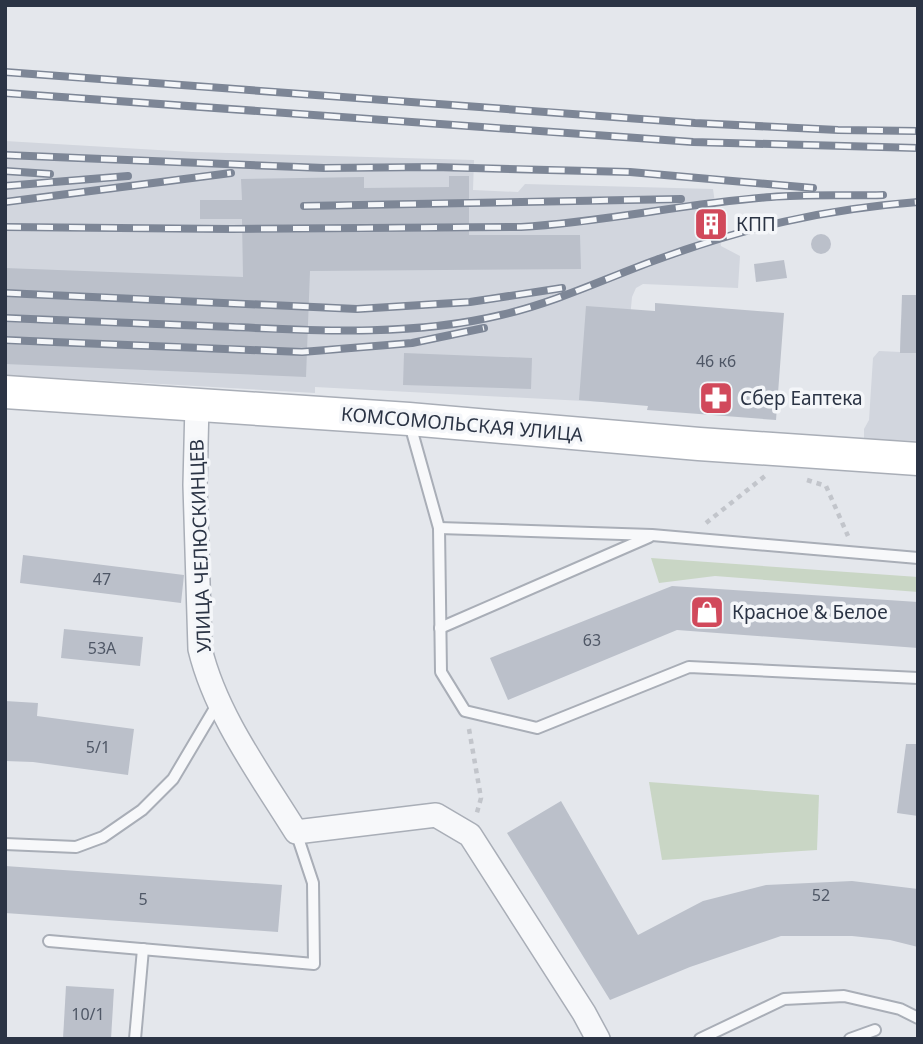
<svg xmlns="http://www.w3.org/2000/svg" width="923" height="1044" font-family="'Noto Sans',sans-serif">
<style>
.built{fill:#d2d6de}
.green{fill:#c9d6c5}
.building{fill:#bbc0ca}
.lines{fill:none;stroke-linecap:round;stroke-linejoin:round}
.service-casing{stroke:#a9aeb7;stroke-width:14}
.minor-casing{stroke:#a9aeb7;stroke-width:26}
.secondary-casing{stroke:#a9aeb7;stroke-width:35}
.path{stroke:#c2c5cb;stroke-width:4.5;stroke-dasharray:5 5;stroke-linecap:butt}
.service{stroke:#f7f8fa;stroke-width:10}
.minor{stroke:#f7f8fa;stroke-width:23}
.secondary{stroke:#fff;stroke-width:32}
.rail-casing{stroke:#7d8696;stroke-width:8}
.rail{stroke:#f4f6f9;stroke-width:5;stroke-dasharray:16;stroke-linecap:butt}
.labels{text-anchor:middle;stroke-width:7;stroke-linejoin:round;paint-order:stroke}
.number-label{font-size:16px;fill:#4f5766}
.poi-label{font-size:19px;fill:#2b3445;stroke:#f4f6f9;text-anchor:start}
.street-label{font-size:19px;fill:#2b3445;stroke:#f4f6f9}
</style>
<rect width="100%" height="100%" fill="#e4e7ec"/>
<g class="built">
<polygon points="5,141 192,152 474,160 473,190 518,192 525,184 713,189 721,246 740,256 738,288 643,284 636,288 632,297 622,403 315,387 315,393 5,375"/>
<polygon points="901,319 918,320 918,441 864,439 864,429 869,420 873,358 879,351 900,352"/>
</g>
<g class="green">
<polygon points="651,558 918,577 918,592 715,576 659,583"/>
<polygon points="649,782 819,795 817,850 662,860"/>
</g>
<g class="building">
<polygon points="449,176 469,176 469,235 580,235 581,269 310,271 306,377 5,364 5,268 243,277 242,219 200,219 200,200 242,200 241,179 364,177 364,188 449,187"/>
<circle cx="821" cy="244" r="10"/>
<polygon points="784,260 787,278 756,282 754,264"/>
<polygon points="902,295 918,295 918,353 900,353"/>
<polygon points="655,303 784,313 776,420 647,410 648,406 579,400 586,306 655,311"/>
<polygon points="404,353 532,358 531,389 403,385"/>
<polygon points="23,555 184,575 181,603 20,583"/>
<polygon points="672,586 918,602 918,648 677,630 508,700 490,658"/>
<polygon points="64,629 143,637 140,666 61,658"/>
<polygon points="5,701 38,703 37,716 134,729 128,775 33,762 5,761"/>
<polygon points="906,744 918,744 918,816 897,813"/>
<polygon points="561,801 638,935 703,901 766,885 852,881 918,889 918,947 890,940 852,936 781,936 690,967 610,1000 507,833"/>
<polygon points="5,866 282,885 278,932 5,913"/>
<polygon points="66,986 114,989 111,1039 63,1039"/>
</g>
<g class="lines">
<g class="service-casing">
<g id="service">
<polyline points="409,421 439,528 441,672 465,711 537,728 689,667 918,678"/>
<polyline points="439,528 652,535 918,558"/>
<polyline points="440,628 649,537"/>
<polyline points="5,844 76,847 103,837 142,810 173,779 218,703"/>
<polyline points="49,941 314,964 313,883 296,832"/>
<polyline points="135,1039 143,949"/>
<polyline points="700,1039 784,999 844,996 900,1009 918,1018"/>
<polyline points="850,1039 875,1030"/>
</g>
</g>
<g class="minor-casing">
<path id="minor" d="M 197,404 L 195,485 L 200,649 C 216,715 260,774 296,832 L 436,815 L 470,835 L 584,1013 L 598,1039"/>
</g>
<g class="secondary-casing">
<polyline id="secondary" points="5,392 409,419 699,444 918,459"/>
</g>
<g class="path">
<polyline points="807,480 826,486 848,536"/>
<polyline points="706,523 765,476"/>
<polyline points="469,729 481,798 476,816"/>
</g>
<use href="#service" class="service"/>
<use href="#minor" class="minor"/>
<use href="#secondary" class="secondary"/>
<g class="rail-casing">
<g id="rail">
<polyline points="5,72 695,123 838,130 918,131"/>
<polyline points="5,93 693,142 918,148"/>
<polyline points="5,155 324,168 434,167 630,172 813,188"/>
<polyline points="5,171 50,174"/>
<polyline points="5,186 128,176"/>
<polyline points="5,202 231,173"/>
<polyline points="304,206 681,199"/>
<path d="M 5,227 L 232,229 L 521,227 C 605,222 687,203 771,197 C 808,194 846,196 883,195"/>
<polyline points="5,293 357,309 470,302 562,288"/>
<path d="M 5,318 C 81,321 157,324 233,327 C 321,331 414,336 501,315 C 554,303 604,279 656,260 C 744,228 823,209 918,202"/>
<polyline points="5,340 302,352 412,343 484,328"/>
</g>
</g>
<use href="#rail" class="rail"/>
</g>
<defs>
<g id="building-square" transform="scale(1.75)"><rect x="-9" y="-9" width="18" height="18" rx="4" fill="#d1495b" stroke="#f4f6f9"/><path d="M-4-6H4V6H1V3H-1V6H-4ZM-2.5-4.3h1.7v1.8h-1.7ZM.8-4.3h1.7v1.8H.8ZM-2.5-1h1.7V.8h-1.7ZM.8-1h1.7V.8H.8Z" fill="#fff"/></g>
<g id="pharmacy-square" transform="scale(1.75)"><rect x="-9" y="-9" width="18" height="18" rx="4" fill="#d1495b" stroke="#f4f6f9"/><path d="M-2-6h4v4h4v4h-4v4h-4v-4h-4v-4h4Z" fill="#fff"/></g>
<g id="shop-square" transform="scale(1.75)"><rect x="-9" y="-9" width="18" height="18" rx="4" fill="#d1495b" stroke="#f4f6f9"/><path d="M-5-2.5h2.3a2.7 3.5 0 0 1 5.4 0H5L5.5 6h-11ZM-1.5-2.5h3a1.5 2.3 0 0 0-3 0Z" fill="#fff"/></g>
</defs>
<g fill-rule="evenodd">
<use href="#building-square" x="711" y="224"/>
<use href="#pharmacy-square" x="716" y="398"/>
<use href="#shop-square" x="707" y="612"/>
</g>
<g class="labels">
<g class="number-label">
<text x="716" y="367">46 к6</text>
<text x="102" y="585">47</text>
<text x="592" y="646">63</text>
<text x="102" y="654">53А</text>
<text x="98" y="753">5/1</text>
<text x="821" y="901">52</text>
<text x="143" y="905">5</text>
<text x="88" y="1020">10/1</text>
</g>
<g class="poi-label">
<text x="736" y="231">КПП</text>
<text x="740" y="405">Сбер Еаптека</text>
<text x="732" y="619">Красное &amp; Белое</text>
</g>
<g class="street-label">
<text transform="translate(462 424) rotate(5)" y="7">КОМСОМОЛЬСКАЯ УЛИЦА</text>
<text transform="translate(200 546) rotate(-92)" y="7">УЛИЦА ЧЕЛЮСКИНЦЕВ</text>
</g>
</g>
<rect width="923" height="1044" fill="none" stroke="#2b3445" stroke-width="14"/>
</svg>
